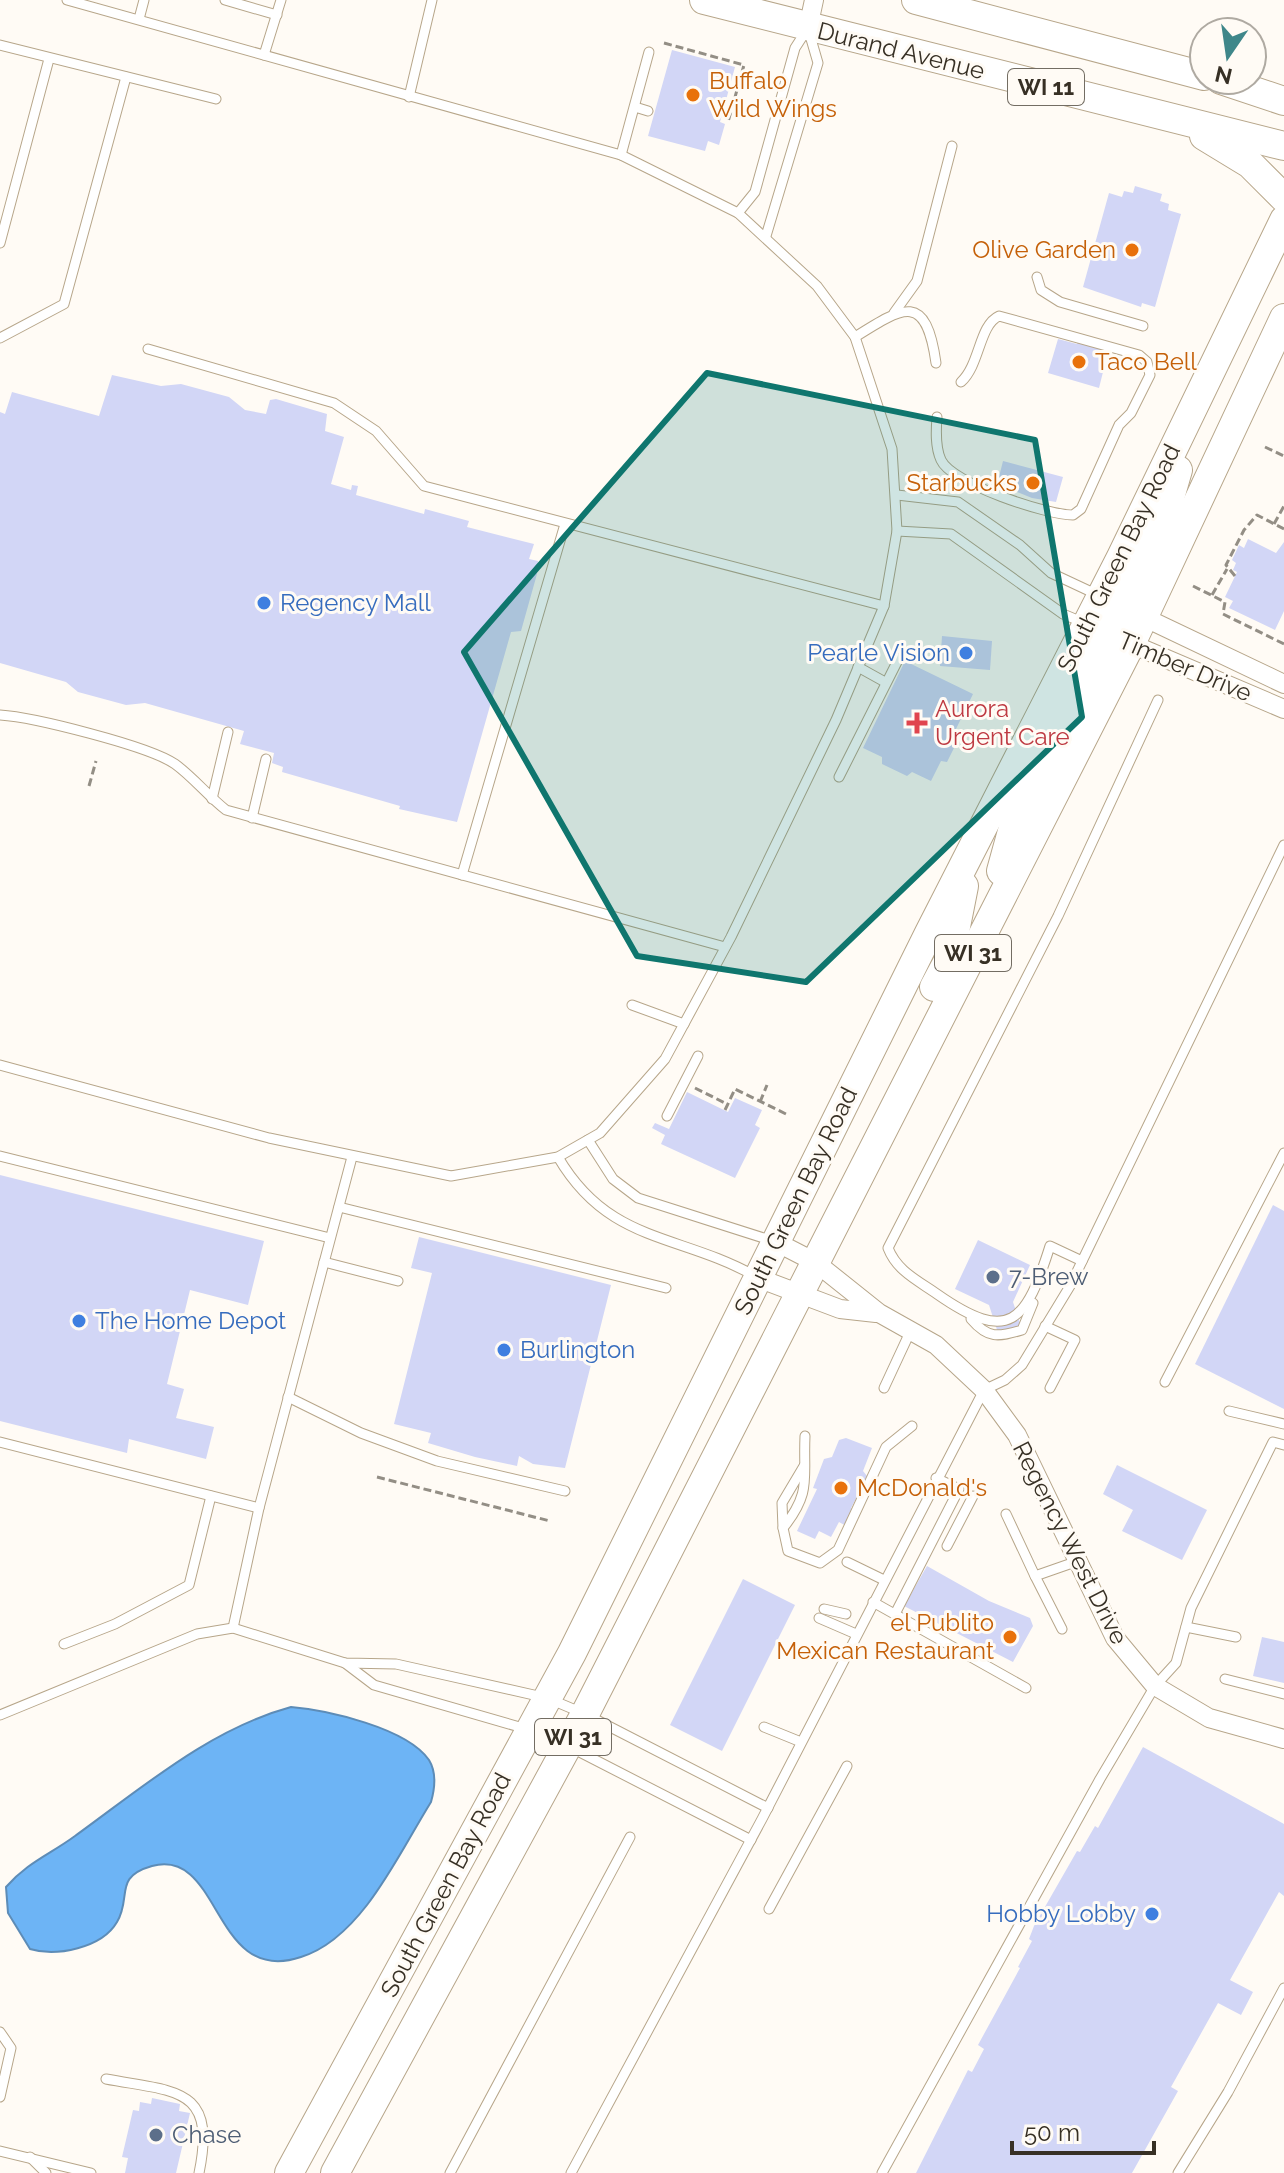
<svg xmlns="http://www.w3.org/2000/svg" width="1284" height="2173" font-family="Raleway,sans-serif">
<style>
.water{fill:#6db4f5;stroke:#5d8cb7;stroke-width:2}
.building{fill:#d2d6f6}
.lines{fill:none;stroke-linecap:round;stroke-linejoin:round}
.lane-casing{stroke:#b7a68a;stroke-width:11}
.street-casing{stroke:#b7a68a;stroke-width:20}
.primary-casing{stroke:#b7a68a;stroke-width:30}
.path{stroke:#938e85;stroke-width:3;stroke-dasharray:8 4;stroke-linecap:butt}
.lane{stroke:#fff;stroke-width:9}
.street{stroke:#fff;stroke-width:18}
.primary{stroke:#fff;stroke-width:28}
.marked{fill:#0f766e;fill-opacity:0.2;stroke:#0f766e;stroke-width:6;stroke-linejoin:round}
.food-dot{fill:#e8710a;stroke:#fffbf5;stroke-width:3}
.shop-dot{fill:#3f7fe0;stroke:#fffbf5;stroke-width:3}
.health-dot{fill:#e0444e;stroke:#fffbf5;stroke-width:3}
.service-dot{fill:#5c6f8a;stroke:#fffbf5;stroke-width:3}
.labels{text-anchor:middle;stroke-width:6;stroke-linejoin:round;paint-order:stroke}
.shield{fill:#fffbf5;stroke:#736d63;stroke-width:2}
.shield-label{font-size:22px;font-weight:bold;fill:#373025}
.street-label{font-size:24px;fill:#373025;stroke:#fffbf5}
.food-label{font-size:24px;fill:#c56008;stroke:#fffbf5;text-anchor:start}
.shop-label{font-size:24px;fill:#366cbe;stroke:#fffbf5;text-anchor:start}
.health-label{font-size:24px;fill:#be3a42;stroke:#fffbf5;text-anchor:start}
.service-label{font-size:24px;fill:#4e5e75;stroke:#fffbf5;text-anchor:start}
</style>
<rect width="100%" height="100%" fill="#fffbf5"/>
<path class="water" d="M 291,1707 C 327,1710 407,1728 429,1760 C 437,1773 435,1788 431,1802 C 410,1836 391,1874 367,1905 C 350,1927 327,1949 301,1957 C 212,1987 222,1847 152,1866 C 113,1877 132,1897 117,1922 C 102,1948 56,1957 30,1949 L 8,1913 L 6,1887 C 28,1862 49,1855 75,1836 C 143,1787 210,1729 291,1707 Z"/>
<g class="building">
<polygon points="672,50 735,67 720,122 725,124 719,145 708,141 705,151 648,136"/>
<polygon points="1135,186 1162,194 1160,201 1169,204 1168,210 1181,214 1155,307 1142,303 1141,307 1083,287 1109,193 1122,197 1124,191 1133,193"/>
<polygon points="1058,339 1077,344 1078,340 1108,352 1099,388 1048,373"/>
<polygon points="112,375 161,386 181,384 229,397 245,410 266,414 270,400 276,399 327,414 325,431 344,437 331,484 351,490 352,485 358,486 356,495 424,514 425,509 469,521 467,527 534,544 529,559 538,561 537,574 521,631 511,632 457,822 399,809 400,806 282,772 283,767 272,763 274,753 240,744 244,731 145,703 126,705 78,692 66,682 0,663 0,412 5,414 12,392 99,416"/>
<polygon points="1003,461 1063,477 1056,502 1032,498 1012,490 1013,485 998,481"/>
<polygon points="1248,539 1276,553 1284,542 1284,611 1275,630 1229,608 1233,601 1225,597 1237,572 1233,570 1236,563 1232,560 1239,545 1244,548"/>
<polygon points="942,636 992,641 990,670 940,666"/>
<polygon points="905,661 973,694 955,731 960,736 947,762 941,761 931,781 912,772 907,776 882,764 882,757 863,748"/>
<polygon points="687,1092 728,1112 735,1098 762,1110 755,1125 760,1128 735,1178 661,1144 665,1135 652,1128 655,1123 669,1129"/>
<polygon points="0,1175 264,1241 248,1305 190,1290 167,1384 184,1389 176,1418 214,1427 206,1459 129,1439 127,1453 0,1421"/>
<polygon points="1273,1205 1284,1211 1284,1409 1195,1364"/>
<polygon points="419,1237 611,1285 565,1468 533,1464 519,1456 517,1466 475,1457 428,1443 431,1433 394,1424 432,1273 411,1268"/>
<polygon points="978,1240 1030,1265 1013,1302 1021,1326 998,1333 989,1305 955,1289"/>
<polygon points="846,1438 872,1448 863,1471 867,1476 863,1484 867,1487 863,1495 859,1493 851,1508 856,1511 848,1527 839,1522 831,1537 819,1531 815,1539 797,1531 817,1489 813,1488 824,1459 832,1457 839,1440"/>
<polygon points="1117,1465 1207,1510 1182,1560 1122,1531 1133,1510 1103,1494"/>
<polygon points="927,1566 989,1601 1030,1618 1033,1626 1013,1662 904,1606"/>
<polygon points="743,1579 795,1605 722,1751 670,1725"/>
<polygon points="1262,1637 1284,1642 1284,1683 1253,1676"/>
<polygon points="1143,1747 1284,1824 1284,1896 1279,1892 1230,1980 1253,1992 1241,2015 1218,2003 1171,2087 1178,2091 1132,2173 916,2173 968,2070 972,2072 984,2049 978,2045 1020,1968 1018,1967 1032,1941 1029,1939 1034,1926 1077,1851 1080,1852 1095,1826 1098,1828"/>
<polygon points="152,2098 180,2104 179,2111 190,2113 176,2173 125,2173 128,2158 122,2157 133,2110 139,2111 140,2102 151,2104"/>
</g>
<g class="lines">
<g class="lane-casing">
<g id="lane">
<polyline points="225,0 277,15"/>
<polyline points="139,19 144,0"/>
<polyline points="0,45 216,99"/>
<polyline points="264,55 281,0"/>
<polyline points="409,97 432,0"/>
<polyline points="635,107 648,111"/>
<polyline points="621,155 649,52"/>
<polyline points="738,213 755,192 795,48 806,31"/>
<polyline points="766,236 818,63 809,32"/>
<polyline points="0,243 49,59"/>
<polyline points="1037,277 1041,290 1060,302 1143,326"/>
<polyline points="894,313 917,281 952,146"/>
<path d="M 855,337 C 904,306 926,292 936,363"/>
<polyline points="0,338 64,304 126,77"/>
<polyline points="148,349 334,403 376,431 424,486 884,606"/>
<path d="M 937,417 C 936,430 935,447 941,460 C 952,484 1047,515 1073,515 L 1081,509 L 1119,425 L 1131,413 L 1150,375 L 1147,362 L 1139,355 L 999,316 C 979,325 980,365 961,382"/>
<polyline points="897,495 958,502 1020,545 1051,573 1098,595"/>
<polyline points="897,531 951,534 1063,614 1082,622"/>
<polyline points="858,667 885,682"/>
<path d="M 0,715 C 33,717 149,746 175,764 C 193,777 208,796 226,810 L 725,947"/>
<polyline points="839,777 899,658"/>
<polyline points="212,799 228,732"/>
<polyline points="252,818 266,759"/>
<polyline points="462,875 565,524"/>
<polyline points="632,1005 684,1024"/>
<polyline points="0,1065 269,1138 451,1176 558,1157 600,1133 665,1059 731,937 836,720 884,606 897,531 892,449 855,337 817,286 738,213 621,155 67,0"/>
<polyline points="667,1116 698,1056"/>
<polyline points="588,1140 613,1179 638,1198 773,1241"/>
<polyline points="0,1156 330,1238"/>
<path d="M 558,1157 C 609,1244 678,1233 755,1276"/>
<polyline points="339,1207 666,1288"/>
<path d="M 1082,1261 L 1050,1246 C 1026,1322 1010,1345 937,1294 C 917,1280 897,1271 888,1248 L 1058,916 L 1158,700"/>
<polyline points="324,1262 398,1281"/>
<path d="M 971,1319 C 988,1339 998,1337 1022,1330 L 1033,1303"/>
<polyline points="1045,1326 1075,1340 1050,1388"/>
<polyline points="1165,1382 1284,1153"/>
<polyline points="884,1388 911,1330"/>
<polyline points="288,1397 361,1433 437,1461 565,1491"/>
<polyline points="1229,1411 1284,1424"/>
<path d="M 805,1436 C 803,1479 812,1492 783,1528 L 788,1551 L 820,1563 L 838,1550 L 886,1447 L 912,1426"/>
<polyline points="0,1442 259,1508"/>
<polyline points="1006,1514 1035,1576"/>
<polyline points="783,1528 782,1503 804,1466"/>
<polyline points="947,1546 973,1496"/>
<polyline points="847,1562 884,1580"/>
<polyline points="873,1602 1026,1688"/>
<polyline points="824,1609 846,1614"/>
<polyline points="895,1614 959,1489 936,1478"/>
<polyline points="819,1618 856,1634"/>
<polyline points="1186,1627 1236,1637"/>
<polyline points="233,1628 259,1508 352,1157"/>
<polyline points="1062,1629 1035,1576 1078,1561"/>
<polyline points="64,1644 115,1624 189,1585 211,1496"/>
<polyline points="345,1663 374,1685 530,1730 568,1746 751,1840"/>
<polyline points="1225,1679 1284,1694"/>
<polyline points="0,1715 197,1634 233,1628 345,1663 396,1664 547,1698 585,1714 768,1808"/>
<polyline points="764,1727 801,1742"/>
<polyline points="769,1909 847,1766"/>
<polyline points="0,2032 11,2048 0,2097"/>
<path d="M 106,2079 C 175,2092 217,2086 199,2173"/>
<polyline points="0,2151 91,2173"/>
<polyline points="30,2157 46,2173"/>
<polyline points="450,2173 630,1837"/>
<polyline points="571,2173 762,1819 984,1390 1005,1380 1022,1365 1070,1286 1284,845"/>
<polyline points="882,2173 1100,1779 1155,1686 1176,1663 1191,1608 1273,1442 1284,1445"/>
<polyline points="1178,2173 1228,2092 1284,1988"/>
</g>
</g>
<g class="street-casing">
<g id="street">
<polyline points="808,28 814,0"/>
<polyline points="1135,613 1284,684"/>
<polyline points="1122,640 1284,709"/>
<polyline points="776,1242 815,1262 879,1313 936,1345 984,1390 1017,1435 1115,1638 1155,1686 1209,1718 1284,1739"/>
<polyline points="758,1278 840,1309 876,1313"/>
</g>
</g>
<g class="primary-casing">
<g id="primary">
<polyline points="704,0 1284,146"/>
<polyline points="916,0 1204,76"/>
<polyline points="1221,80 1284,101"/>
<polyline points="1204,136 1250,164 1284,198"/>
<polyline points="1130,639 1121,606 1162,526 1178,470"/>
<polyline points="1001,871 1017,813 1107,633 1101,596"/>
<polyline points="934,987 950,957 964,886"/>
<polyline points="289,2173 572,1653 929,933 1121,557 1284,220"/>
<polyline points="335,2173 585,1714 1131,644 1284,318"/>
</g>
</g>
<g class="path">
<polyline points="664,43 744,65 728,122"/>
<polyline points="1265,447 1284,456"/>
<polyline points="1274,524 1284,506"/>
<polyline points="1235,576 1226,565 1244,530 1257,515 1284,529"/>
<polyline points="1193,586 1225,602 1223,614 1284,644"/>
<polyline points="1212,595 1227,569"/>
<polyline points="89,786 96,761"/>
<polyline points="695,1088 727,1104"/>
<polyline points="760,1102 767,1085"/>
<polyline points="725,1110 735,1089 786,1114"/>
<polyline points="377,1477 550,1521"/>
</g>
<use href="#lane" class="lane"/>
<use href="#street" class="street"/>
<use href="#primary" class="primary"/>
</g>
<path class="marked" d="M 707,373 L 1035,440 L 1082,717 L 806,982 L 637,956 L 464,652 Z"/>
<g class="food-dot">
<circle cx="693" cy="95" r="8"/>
<circle cx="1132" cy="250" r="8"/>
<circle cx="1079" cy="362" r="8"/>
<circle cx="1033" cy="483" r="8"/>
<circle cx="841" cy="1488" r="8"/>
<circle cx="1010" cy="1637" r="8"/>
</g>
<g class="shop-dot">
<circle cx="264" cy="603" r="8"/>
<circle cx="966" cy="653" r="8"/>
<circle cx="79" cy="1321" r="8"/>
<circle cx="504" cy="1350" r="8"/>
<circle cx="1152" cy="1914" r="8"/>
</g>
<path class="health-dot" d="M913 711h8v8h8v8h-8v8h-8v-8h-8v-8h8z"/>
<g class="service-dot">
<circle cx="993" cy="1277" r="8"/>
<circle cx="156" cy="2135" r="8"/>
</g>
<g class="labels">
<g class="shield">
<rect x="1008" y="69" width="76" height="36" rx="6"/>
<rect x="935" y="935" width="76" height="36" rx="6"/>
<rect x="535" y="1719" width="76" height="36" rx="6"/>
</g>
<g class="shield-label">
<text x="1046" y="95">WI 11</text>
<text x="973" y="961">WI 31</text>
<text x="573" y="1745">WI 31</text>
</g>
<g class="street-label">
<text transform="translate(901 51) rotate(14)" y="8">Durand Avenue</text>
<text transform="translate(1119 558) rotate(-64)" y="8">South Green Bay Road</text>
<text transform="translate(1185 667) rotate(23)" y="8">Timber Drive</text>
<text transform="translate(796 1201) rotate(-64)" y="8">South Green Bay Road</text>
<text transform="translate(1070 1543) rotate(63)" y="8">Regency West Drive</text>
<text transform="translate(446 1885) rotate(-62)" y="8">South Green Bay Road</text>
</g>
<g class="food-label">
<text x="709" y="89">Buffalo<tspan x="709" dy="28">Wild Wings</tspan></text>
<text x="1116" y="258" text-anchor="end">Olive Garden</text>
<text x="1095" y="370">Taco Bell</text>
<text x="1017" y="491" text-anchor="end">Starbucks</text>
<text x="857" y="1496">McDonald's</text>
<text x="994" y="1631" text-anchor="end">el Publito<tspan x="994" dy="28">Mexican Restaurant</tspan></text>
</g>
<g class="shop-label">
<text x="280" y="611">Regency Mall</text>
<text x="950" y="661" text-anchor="end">Pearle Vision</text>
<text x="95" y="1329">The Home Depot</text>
<text x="520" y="1358">Burlington</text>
<text x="1136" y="1922" text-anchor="end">Hobby Lobby</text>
</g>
<g class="health-label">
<text x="935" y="717">Aurora<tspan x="935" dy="28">Urgent Care</tspan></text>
</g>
<g class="service-label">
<text x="1009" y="1285">7-Brew</text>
<text x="172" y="2143">Chase</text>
</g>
</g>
<g transform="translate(1228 56) rotate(193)"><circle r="38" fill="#fffbf5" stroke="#afaaa2" stroke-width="2"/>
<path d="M0-6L14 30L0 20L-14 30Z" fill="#3f878a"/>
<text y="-12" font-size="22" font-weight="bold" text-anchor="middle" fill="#373025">N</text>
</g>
<path d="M1012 2141v12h142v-12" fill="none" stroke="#373025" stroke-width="4"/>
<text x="1024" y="2141" font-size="24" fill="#373025" stroke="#fffbf5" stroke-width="6" paint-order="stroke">50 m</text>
</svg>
